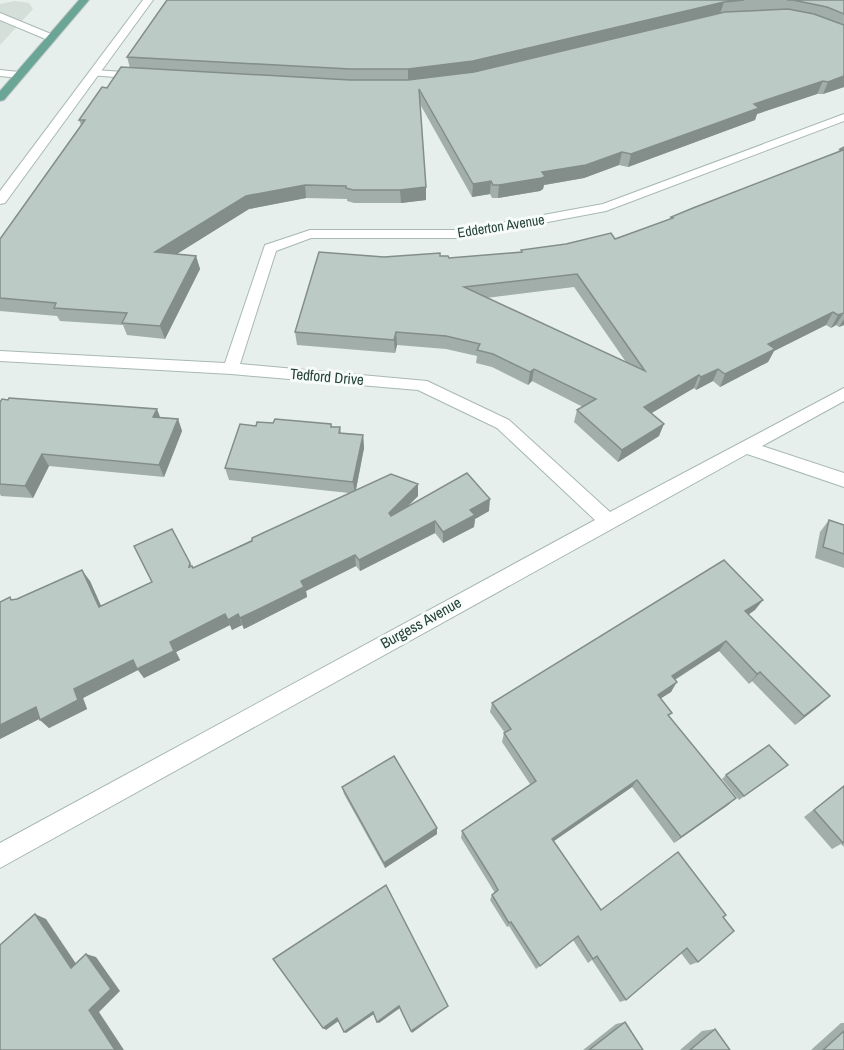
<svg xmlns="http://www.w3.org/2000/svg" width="844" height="1050" font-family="'Archivo Narrow',sans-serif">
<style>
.built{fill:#d4dfda}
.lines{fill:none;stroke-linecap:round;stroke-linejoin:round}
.lane-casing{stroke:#a8b8b2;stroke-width:2}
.street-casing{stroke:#a8b8b2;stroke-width:2}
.primary-casing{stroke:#c2cac8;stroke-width:2}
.lane{fill:#fff;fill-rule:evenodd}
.street{fill:#fff;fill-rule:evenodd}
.primary{fill:#6aa596;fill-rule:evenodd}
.wall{fill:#a1aea9;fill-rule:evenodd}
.shaded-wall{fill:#838d89}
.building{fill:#bbcac4;stroke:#838d89;stroke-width:1.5;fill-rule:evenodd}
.labels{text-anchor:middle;stroke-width:6;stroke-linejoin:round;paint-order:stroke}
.far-street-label{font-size:14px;fill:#24423a;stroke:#f7fbf9}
.street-label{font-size:15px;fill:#24423a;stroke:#f7fbf9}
</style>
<rect width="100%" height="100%" fill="#e6efeb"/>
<polygon class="built" points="15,1 29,3 33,9 0,45 0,4"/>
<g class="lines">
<g class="lane-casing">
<g id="lane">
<polygon points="143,0 153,0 5,203 0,204 0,191"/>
<polygon points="0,13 56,36 57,38 48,40 0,20"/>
<polygon points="0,70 19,72 24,75 19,78 0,76"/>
</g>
</g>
<g class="street-casing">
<g id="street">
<polygon points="94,70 140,73 145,76 140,79 90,75 90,71"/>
<polygon points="844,114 844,121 606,211 462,238 311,238 276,251 240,364 427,381 509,420 610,512 844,388 844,401 762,446 844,473 844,487 747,454 0,868 0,843 595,520 497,428 418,390 231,374 0,361 0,351 225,363 265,245 310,230 462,230 603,204"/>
</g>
</g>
<g class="primary-casing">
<polygon id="primary" points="79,0 89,0 4,100 0,101 0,91"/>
</g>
<use href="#lane" class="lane"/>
<use href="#street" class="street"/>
<use href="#primary" class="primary"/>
</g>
<g class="wall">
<polygon points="167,0 844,0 844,87 823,94 817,94 757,114 755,120 628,167 619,165 584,178 544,185 543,189 540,191 498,198 492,198 490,194 472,197 420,104 426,200 401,203 354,203 347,201 347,199 306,198 249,209 177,254 196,256 200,269 165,339 127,335 123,325 60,321 57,316 0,311 0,239 81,125 79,120 107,88 130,68 127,57"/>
<path d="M 844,147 L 844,325 L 839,327 L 836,325 L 831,328 L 826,325 L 774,351 L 768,362 L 720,387 L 713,381 L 696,390 L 694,388 L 651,413 L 659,436 L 618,462 L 574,422 L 577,410 L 583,407 L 532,381 L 528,385 L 492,367 L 476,363 L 477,356 L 446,349 L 397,345 L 395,353 L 297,345 L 295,332 L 384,257 L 440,256 L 449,258 L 521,252 L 521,250 L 615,239 L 671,219 L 671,217 L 838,152 L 840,149 ZM 574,287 L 626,362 L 486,298 Z"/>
<polygon points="0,402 178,419 182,431 164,477 49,466 33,498 1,496 0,494"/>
<polygon points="273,423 331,424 332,427 340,427 341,433 363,435 364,448 356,490 418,484 418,496 407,507 489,511 475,519 474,527 443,543 435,533 360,571 356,566 306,591 307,597 244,629 242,625 232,630 230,625 176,652 180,660 144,678 138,670 83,698 87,709 49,728 39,719 0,739 0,602 12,600 90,581 101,606 152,582 172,529 193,568 349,493 229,480 225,468 256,426"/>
<polygon points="829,520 844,525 844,568 815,558 820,532"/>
<polygon points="755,610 748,615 820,705 795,725 752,681 749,684 719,651 675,680 671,692 661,698 669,717 736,798 728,805 674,843 632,787 554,841 601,910 723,917 698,962 690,965 681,953 626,1000 620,1002 592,960 588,963 573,940 536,969 509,926 507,927 490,900 492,895 495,893 461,838 462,831 530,784 502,742 504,733 505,733 490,712 492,703"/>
<polygon points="783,769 739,800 722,779 726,775"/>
<polygon points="844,786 844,847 841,844 832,849 804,817"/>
<polygon points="342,787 437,834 385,868 344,794"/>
<polygon points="625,1022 643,1050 583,1050 616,1024"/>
<polygon points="841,1023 844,1023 844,1050 811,1050"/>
<polygon points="715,1029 730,1050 680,1050 702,1031"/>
</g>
<g class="shaded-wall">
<polygon points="724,2 720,14 473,74 408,82 408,69"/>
<polygon points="844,76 844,87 823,94 828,82"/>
<polygon points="823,81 817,94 757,114 755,120 628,167 631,154 754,104"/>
<polygon points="622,152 619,165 584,178 544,185 543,189 540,191 498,198 499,185 542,172"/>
<polygon points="491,181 490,194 472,197 473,184"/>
<polygon points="305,185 306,198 249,209 159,265 155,252 246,196"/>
<polygon points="426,187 426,200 401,203 400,190"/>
<polygon points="196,256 200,269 165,339 160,326"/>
<polygon points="833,312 826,325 774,351 768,362 720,387 725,374 768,344"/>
<polygon points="844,312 836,325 831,328 838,315"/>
<polygon points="844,319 844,325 839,327"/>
<polygon points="396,332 397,345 395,353 394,340"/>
<polygon points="534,369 532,381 528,385 530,372"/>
<polygon points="718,369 713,381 696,390 701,377"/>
<polygon points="699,375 694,388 640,420 644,407"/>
<polygon points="157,409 162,422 153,417"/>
<polygon points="178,419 182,431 164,477 159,465"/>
<polygon points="664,424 659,436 618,462 622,450"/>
<polygon points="363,435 364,448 355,494 353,482"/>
<polygon points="42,454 49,466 33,498 25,486"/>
<polygon points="418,484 418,496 389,525 389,513"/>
<polygon points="490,499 489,511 475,519 474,527 443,543 443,532 470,510"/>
<polygon points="435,521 435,533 360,571 359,560"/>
<polygon points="355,555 356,566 306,591 307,597 244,629 240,618 301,581"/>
<polygon points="82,570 90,581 106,617 99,607"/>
<polygon points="763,600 755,610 738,621 745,611"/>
<polygon points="225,614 230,625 176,652 180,660 144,678 138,670 83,698 87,709 49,728 40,720 74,689"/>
<polygon points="238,614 242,625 232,630 228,620"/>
<polygon points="726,641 719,651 666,685 672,676"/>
<polygon points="760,672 752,681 749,684 757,674"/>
<polygon points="677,682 671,692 652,704 658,695"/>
<polygon points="830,696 820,705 795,725 804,716"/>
<polygon points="36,707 45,716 0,739 0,725"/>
<polygon points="637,780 632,787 548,845 552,839"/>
<polygon points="736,798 728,805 674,843 681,837"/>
<polygon points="437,828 437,834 385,868 384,863"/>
<polygon points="35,914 46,919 81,971 71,968"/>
<polygon points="86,954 96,957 120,991 99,1012 124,1050 115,1050 89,1010"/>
<polygon points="399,1006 400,1008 379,1023 377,1022"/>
<polygon points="448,1006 447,1007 412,1033 411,1031"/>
<polygon points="373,1012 374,1014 346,1033 344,1032"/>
<polygon points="337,1018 340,1020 326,1030 323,1028"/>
</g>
<g class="building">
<polygon points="167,0 744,0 724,2 473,61 408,69 350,69 127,57"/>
<polygon points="787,0 844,0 844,14 827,7 793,0"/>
<polygon points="788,9 814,14 844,25 844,76 828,82 823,81 754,104 759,108 631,154 622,152 586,165 542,172 545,176 542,178 499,185 493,185 491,181 473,184 419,89 426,187 400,190 353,190 346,188 346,186 305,185 246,196 155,252 196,256 160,326 122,323 127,313 54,308 56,303 0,298 0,239 85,120 79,120 102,87 107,88 121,67 350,80 408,80 474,72 725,12"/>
<path d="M 844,147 L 844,313 L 838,315 L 833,312 L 768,344 L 775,349 L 725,374 L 718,369 L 701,377 L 699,375 L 644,407 L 664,424 L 622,450 L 577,410 L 596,399 L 534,369 L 530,372 L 493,354 L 477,350 L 480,344 L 446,336 L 396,332 L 394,340 L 295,332 L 319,252 L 384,257 L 440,253 L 440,256 L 448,256 L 449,258 L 522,252 L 521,250 L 566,244 L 611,233 L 615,239 L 673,218 L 671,217 L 693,208 L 843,150 L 840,149 ZM 577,274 L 645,371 L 464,287 Z"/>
<polygon points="9,398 157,409 153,417 178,419 159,465 42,454 25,486 0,484 0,402 2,399 8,400"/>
<polygon points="275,419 331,424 331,427 340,427 339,433 363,435 353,482 225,468 240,424 256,426 257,422 273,423"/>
<polygon points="467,473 490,499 470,510 475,515 443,532 435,521 359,560 355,555 301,581 304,587 240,618 238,614 228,620 225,614 170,642 174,651 137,669 133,660 74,689 78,700 40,720 36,707 0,725 0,602 10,597 11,600 17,599 82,570 99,607 152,582 134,546 172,529 190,563 189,567 192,566 193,568 252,541 252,538 391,474 418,484 389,513 391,516"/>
<polygon points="829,520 844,525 844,554 823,547"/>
<polygon points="724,560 763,600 745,611 830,696 804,716 760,672 757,674 726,641 672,676 677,682 658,695 672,713 668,715 736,798 681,837 637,780 552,839 601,910 678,852 726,915 723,917 734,931 698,962 687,948 626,1000 597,956 593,959 578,936 540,966 511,922 509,923 492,895 498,890 492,879 462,831 536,781 504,733 511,729 492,703"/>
<polygon points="769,745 788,765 744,796 726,775"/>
<polygon points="394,756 437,828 384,863 342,787"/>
<polygon points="844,786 844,842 843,843 814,810"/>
<polygon points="386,885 448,1006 411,1031 399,1006 377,1022 373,1012 344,1032 337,1018 323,1028 273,959"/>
<polygon points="35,914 71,968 86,954 111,989 89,1010 115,1050 0,1050 0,945"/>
<polygon points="625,1022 643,1050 589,1050"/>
<polygon points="715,1029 730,1050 690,1050"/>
<polygon points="844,1031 844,1050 823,1050"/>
</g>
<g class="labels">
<g class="far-street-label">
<text transform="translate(501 226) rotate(-9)" y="5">Edderton Avenue</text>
</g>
<g class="street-label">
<text transform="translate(327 377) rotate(5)" y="5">Tedford Drive</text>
<text transform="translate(421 623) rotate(-29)" y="5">Burgess Avenue</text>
</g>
</g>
</svg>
